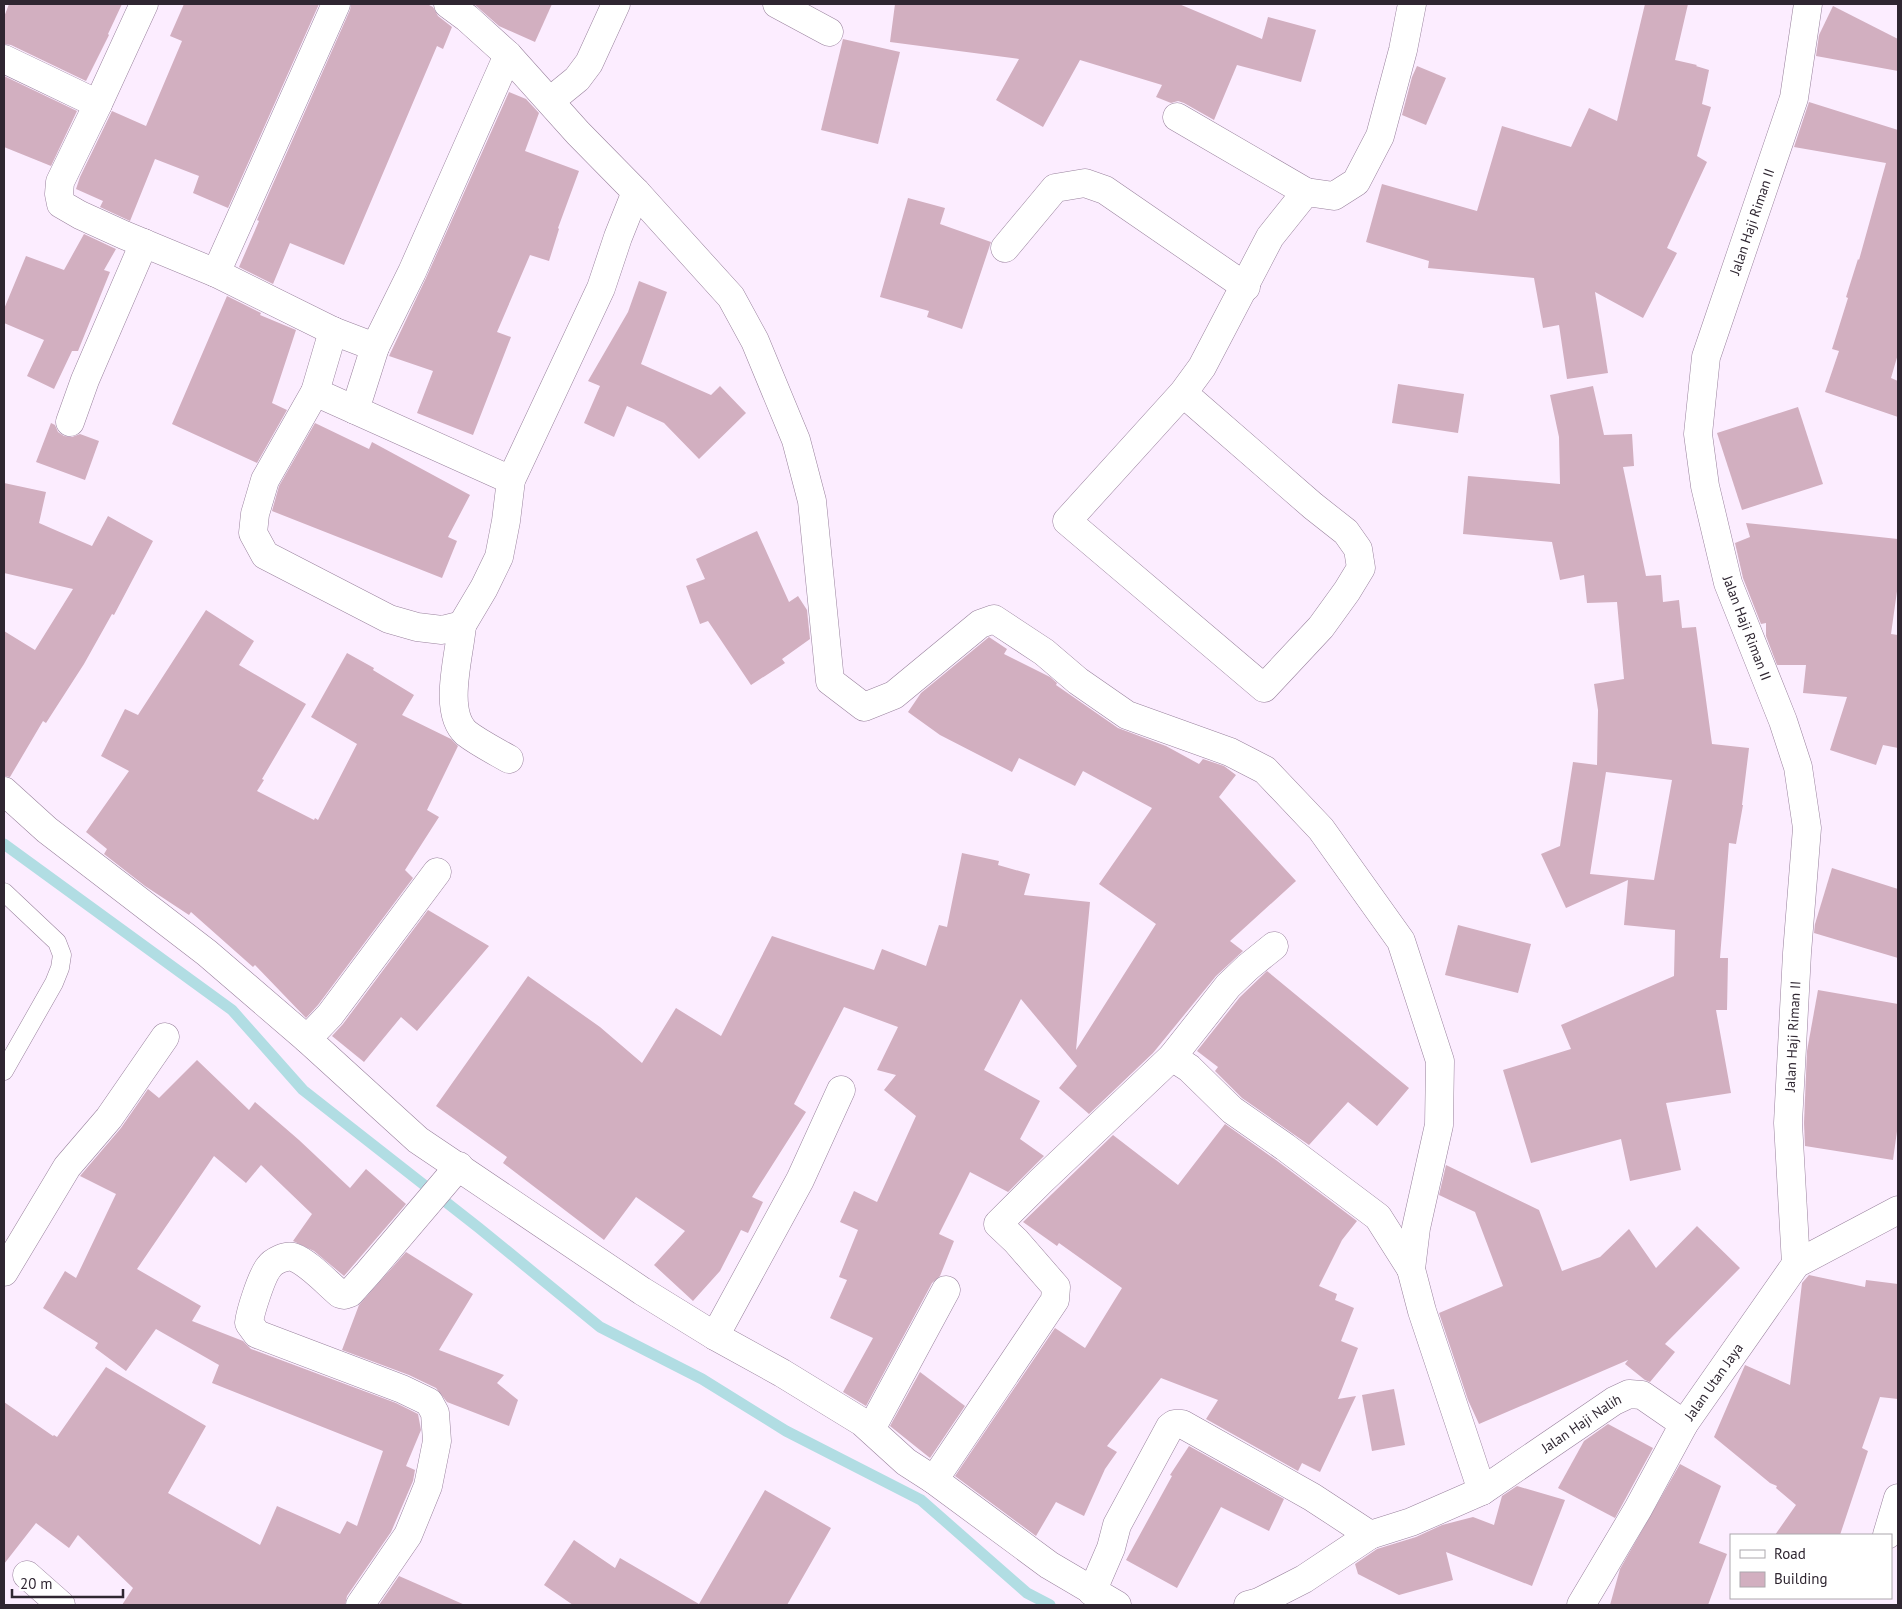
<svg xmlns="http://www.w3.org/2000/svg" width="1902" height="1609" font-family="'PT Sans',sans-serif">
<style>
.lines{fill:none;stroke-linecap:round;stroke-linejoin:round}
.stream{stroke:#b1dde3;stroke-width:11}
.building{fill:#d2afc0;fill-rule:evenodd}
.service-casing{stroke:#99829d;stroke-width:19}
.minor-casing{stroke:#99829d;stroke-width:29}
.service{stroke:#fff;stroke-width:18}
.minor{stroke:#fff;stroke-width:28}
.labels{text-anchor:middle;stroke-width:4.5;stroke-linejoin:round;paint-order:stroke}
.street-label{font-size:14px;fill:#2f2631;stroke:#fff}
</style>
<rect width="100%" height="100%" fill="#fcedff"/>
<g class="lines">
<polyline class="stream" points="4,844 232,1010 303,1090 479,1228 600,1327 702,1379 786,1431 921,1500 1027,1593 1050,1605"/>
</g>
<g class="building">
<polygon points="9,4 122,4 108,34 109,35 86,81 11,45 4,44 4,17"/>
<polygon points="184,4 319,4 228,208 193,193 199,176 155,159 130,221 100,207 103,201 76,189 80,177 112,111 146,126 182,41 170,36"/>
<polygon points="351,4 427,4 433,7 438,16 452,27 443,49 437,46 344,265 290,243 273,284 239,267 259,221 257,220 350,10"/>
<polygon points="474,4 552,4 535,42 499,26"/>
<polygon points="895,4 1179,4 1262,39 1268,17 1316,30 1301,82 1237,65 1214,120 1184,103 1178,101 1171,103 1156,97 1162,85 1080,60 1043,127 996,100 1019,59 890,42"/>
<polygon points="1645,4 1688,4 1675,60 1697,65 1696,66 1709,70 1702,104 1711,107 1697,156 1707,162 1667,248 1677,253 1643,318 1595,292 1608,373 1567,379 1559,325 1543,328 1534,278 1428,268 1429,261 1366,242 1382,184 1477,211 1502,126 1571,147 1589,108 1617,121"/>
<polygon points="1833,6 1898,39 1898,71 1816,56 1819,35"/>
<polygon points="843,39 900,52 878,144 821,130"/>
<polygon points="1417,66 1446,78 1426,125 1402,115 1412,77"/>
<polygon points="4,76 77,111 51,166 4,147"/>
<polygon points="509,92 526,99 539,113 525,151 579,171 558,228 559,229 549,261 530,255 497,332 511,337 473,435 417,413 433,371 389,356 426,278"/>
<polygon points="1809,102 1898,130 1898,354 1891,378 1898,381 1898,417 1825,392 1839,351 1832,349 1848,298 1846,297 1858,259 1859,260 1886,163 1794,147"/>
<polygon points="908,198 945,208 940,224 991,242 962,329 927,317 929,311 880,297"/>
<polygon points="84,234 116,249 104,270 110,272 78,351 72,351 54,389 27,376 44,340 4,323 4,309 26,256 64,270"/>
<polygon points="639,281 667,292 641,364 711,395 720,386 746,413 699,459 664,423 627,406 614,437 584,423 600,386 588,381 628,312"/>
<polygon points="227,296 261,313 260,315 296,330 272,403 287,410 257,463 172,424"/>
<polygon points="1398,384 1464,394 1458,433 1392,423"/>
<path d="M 1593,386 L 1604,435 L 1632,434 L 1634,466 L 1623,467 L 1646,576 L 1661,575 L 1663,602 L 1679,600 L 1682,628 L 1696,627 L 1712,744 L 1749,748 L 1742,805 L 1743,805 L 1736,844 L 1729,843 L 1720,958 L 1728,958 L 1727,1010 L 1716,1010 L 1731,1093 L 1666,1103 L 1681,1170 L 1630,1181 L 1621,1139 L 1531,1163 L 1503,1070 L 1571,1049 L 1561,1025 L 1674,976 L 1675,930 L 1624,925 L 1628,880 L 1566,908 L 1541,854 L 1560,846 L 1573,762 L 1597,765 L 1598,710 L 1594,684 L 1624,679 L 1617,602 L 1587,603 L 1584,575 L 1560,580 L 1552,542 L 1463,534 L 1468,476 L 1560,484 L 1559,437 L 1550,395 ZM 1606,772 L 1672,780 L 1654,880 L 1590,874 Z"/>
<polygon points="1798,407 1823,484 1742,510 1717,433"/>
<polygon points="51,423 55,425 58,432 64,436 72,437 80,434 99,441 85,480 36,462"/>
<polygon points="315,423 369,449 372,442 470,495 448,537 457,541 442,578 272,511 279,486"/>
<polygon points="4,483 46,492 39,523 92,546 108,516 153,541 114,615 112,614 84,664 46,723 43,721 10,777 4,776 4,631 35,650 73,589 4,573"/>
<polygon points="1746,523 1898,539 1898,584 1891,634 1898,635 1898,748 1883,745 1876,765 1830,750 1847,697 1803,693 1806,665 1777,665 1766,636 1766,623 1761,624 1743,578 1735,543 1750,537"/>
<polygon points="757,531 789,602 798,596 807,610 810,639 782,659 785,663 751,685 708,621 700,624 686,586 705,579 696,559"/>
<polygon points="206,610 254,641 239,665 306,704 262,779 264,780 257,791 314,820 315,818 318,820 357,744 311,717 347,653 374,668 373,670 414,695 402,715 451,739 458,746 427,810 439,817 405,870 413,878 318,1005 306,1018 255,965 253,967 191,912 189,915 145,886 104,854 107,849 86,832 129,771 101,756 125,709 138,715"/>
<polygon points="989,637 1007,649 1004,654 1050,677 1057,683 1056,685 1118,728 1166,746 1199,764 1203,759 1224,766 1236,775 1219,797 1296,881 1230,941 1243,951 1216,976 1153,1053 1089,1114 1059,1088 1077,1066 1021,999 984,1070 1040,1101 1020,1139 1044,1156 1008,1192 970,1172 939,1234 954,1241 940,1276 932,1283 866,1406 843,1392 873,1338 830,1318 847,1280 839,1277 858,1230 840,1222 854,1191 877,1202 916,1116 884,1090 896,1075 877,1070 898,1027 844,1007 794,1104 806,1112 752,1197 763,1202 748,1233 741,1230 720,1271 693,1301 654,1265 685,1231 636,1197 604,1240 503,1163 507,1157 436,1106 528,976 600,1027 642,1063 676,1008 721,1036 772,936 874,970 882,949 926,966 939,925 947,927 962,853 999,861 998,865 1030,874 1024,895 1090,902 1076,1050 1156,924 1099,884 1152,808 1083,771 1075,786 1019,758 1012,772 940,735 908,712 921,693"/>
<polygon points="1832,868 1898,889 1898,958 1814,933 1815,924"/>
<polygon points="428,910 489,946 417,1031 401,1017 364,1062 332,1036 343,1024"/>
<polygon points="1458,925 1531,944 1518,993 1445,975"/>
<polygon points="1267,971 1409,1088 1377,1126 1348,1102 1309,1145 1242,1098 1215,1071 1218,1067 1197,1051 1240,997"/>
<polygon points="1818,990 1898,1004 1898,1124 1893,1160 1805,1146 1804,1123 1807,1051"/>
<polygon points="197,1060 249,1110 255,1102 299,1140 350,1188 366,1169 406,1204 344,1276 314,1251 293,1241 312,1214 261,1165 246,1183 214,1156 137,1269 201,1306 192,1321 243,1341 251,1349 396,1403 418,1414 421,1430 406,1466 415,1470 413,1481 391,1532 347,1596 345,1605 122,1605 133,1588 78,1535 69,1548 36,1523 4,1564 4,1402 53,1436 54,1435 57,1437 106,1367 206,1426 168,1493 260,1545 277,1506 340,1534 347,1521 357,1526 383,1451 212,1383 219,1365 156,1329 126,1371 95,1348 98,1343 43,1308 65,1271 76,1278 116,1194 80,1176 121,1128 148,1089 159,1098"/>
<polygon points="1225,1124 1276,1160 1357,1221 1342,1240 1319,1286 1337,1294 1335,1300 1354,1308 1341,1341 1358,1348 1338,1399 1356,1396 1320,1472 1302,1463 1298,1471 1206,1419 1218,1400 1161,1378 1107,1446 1117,1452 1105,1469 1084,1516 1056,1502 1036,1536 955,1476 1055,1328 1085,1348 1122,1288 1059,1243 1057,1246 1023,1222 1113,1135 1178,1185"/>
<polygon points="1446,1165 1539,1210 1562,1271 1600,1257 1629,1229 1656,1268 1697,1226 1740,1268 1665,1344 1675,1352 1650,1382 1645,1380 1625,1364 1628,1360 1479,1424 1468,1400 1439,1313 1503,1286 1475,1212 1439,1195"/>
<polygon points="406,1252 473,1294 439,1350 504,1375 497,1383 518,1400 509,1426 447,1402 436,1388 409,1375 342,1350 359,1305"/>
<polygon points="1809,1275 1865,1287 1866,1280 1898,1284 1898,1399 1880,1397 1862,1448 1868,1451 1840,1535 1775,1535 1796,1505 1776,1488 1777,1486 1770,1483 1714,1437 1745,1365 1790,1385 1802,1283"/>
<polygon points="920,1372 965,1406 930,1458 890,1426"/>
<polygon points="1394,1389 1405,1445 1372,1451 1362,1395"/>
<polygon points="1608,1424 1653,1448 1615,1518 1558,1488 1584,1441"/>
<polygon points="1189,1446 1284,1499 1269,1531 1221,1507 1177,1588 1126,1560 1172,1476 1170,1475"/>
<polygon points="1680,1464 1721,1486 1699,1543 1727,1554 1708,1605 1610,1605 1620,1569"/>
<polygon points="1517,1486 1565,1500 1532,1586 1446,1552 1453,1580 1399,1595 1358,1574 1355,1564 1377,1549 1416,1537 1442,1525 1473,1517 1494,1525 1502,1496"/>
<polygon points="765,1490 831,1528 787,1605 573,1605 544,1585 574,1540 615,1568 620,1558 699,1604"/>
<polygon points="399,1576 465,1605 379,1605"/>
</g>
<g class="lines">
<g class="service-casing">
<polyline id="service" points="4,892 57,942 62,955 60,968 54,983 4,1071"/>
</g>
<g class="minor-casing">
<g id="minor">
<polyline points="144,4 98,104 60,182 59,194 61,204 80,215 124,235 216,273 333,331 375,347 412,272 508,55"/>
<polyline points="448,4 467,18 508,55 578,133 636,192 731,297 755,341 796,440 812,501 830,681 864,707 894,695 980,624 994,619 1044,652 1078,681 1127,715 1230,752 1265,770 1321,829 1401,941 1440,1061 1439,1125 1416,1228 1411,1269 1422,1311 1482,1491"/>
<polyline points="777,4 829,32"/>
<polyline points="4,59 98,104"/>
<polyline points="550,101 577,79 589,63 616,4"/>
<polyline points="1177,117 1306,192"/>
<polyline points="1005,248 1055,188 1085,183 1105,190 1246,287"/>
<polyline points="216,273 336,4"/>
<polyline points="333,331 315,392 265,480 255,514 253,533 265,555 389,619 417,627 442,630 462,625 484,588 499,557 506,521 511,480 601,288 618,237 636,192"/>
<polyline points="315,392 511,480"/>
<polyline points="1183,393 1313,506 1346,532 1358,549 1361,568 1347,591 1321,627 1264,688 1067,521 1183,393 1202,367 1270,237 1306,192 1334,196 1356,182 1380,136 1403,50 1412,4"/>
<polyline points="355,410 375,347"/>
<polyline points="70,422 85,380 144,243"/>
<path d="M 462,625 C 460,654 442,711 466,733 C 479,743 495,751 509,759"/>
<polyline points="4,791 47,830 207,953 307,1039 418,1140 642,1291 715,1336 782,1373 862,1422 906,1462 934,1480 1049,1565 1117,1605"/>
<polyline points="307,1039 330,1015 437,872"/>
<polyline points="1172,1057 1189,1068 1232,1110 1285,1147 1378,1217 1411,1269"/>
<path id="s1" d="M 1796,1264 L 1788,1123 L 1797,953 L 1807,828 L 1798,767 L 1783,721 L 1728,583 L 1705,486 L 1698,434 L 1706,357 L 1794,98 L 1808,4"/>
<polyline points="4,1272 67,1167 109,1118 165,1037"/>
<polyline points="715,1336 800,1180 841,1090"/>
<polyline points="871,1429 946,1290"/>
<polyline points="934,1480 1055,1300 1056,1287 1016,1241 998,1224 1041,1181 1172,1057 1228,986 1248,967 1274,946"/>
<polyline points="1887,1535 1898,1498"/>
<polyline points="27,1575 61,1605"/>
<polyline points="1092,1592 1111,1548 1117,1525 1170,1427 1174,1424 1182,1424 1312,1497 1370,1535"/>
<path d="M 360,1605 L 408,1535 L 428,1486 L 437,1441 L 435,1413 L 429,1402 L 402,1389 L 257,1334 L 249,1323 C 250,1312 262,1275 269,1267 C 273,1261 286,1255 293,1257 C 308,1262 327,1283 340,1294 L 344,1295 L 350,1293 L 368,1273 L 459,1166"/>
<path id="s2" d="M 1248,1605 L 1259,1602 L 1304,1579 L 1370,1535 L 1411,1522 L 1482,1491 L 1614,1401 L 1629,1394 L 1642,1395 L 1684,1424"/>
<path id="s3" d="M 1581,1605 L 1638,1509 L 1684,1424 L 1796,1264 L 1898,1210"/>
</g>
</g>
<use href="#service" class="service"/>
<use href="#minor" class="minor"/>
</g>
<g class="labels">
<g class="street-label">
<text dy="5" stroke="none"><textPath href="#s1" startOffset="1068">Jalan Haji Riman II</textPath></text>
<text transform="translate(1747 628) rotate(69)" y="5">Jalan Haji Riman II</text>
<text dy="5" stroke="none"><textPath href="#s1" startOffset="228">Jalan Haji Riman II</textPath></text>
<text dy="5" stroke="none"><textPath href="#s3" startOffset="260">Jalan Utan Jaya</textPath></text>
<text dy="5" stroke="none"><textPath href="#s2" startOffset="382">Jalan Haji Nalih</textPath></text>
</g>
</g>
<rect width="1902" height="1609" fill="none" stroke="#2f2631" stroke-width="10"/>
<rect x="1730" y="1534" width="162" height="65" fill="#ffffff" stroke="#aca8ad"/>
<rect x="1740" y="1550" width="25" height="8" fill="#ffffff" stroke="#aca8ad"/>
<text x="1774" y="1559" font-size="15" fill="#2f2631">Road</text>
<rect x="1740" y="1572" width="25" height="15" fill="#d2afc0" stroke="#aca8ad"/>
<text x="1774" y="1584" font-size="15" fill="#2f2631">Building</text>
<path d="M12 1589v8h111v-8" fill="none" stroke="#2f2631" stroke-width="2.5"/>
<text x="20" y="1589" font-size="15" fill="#2f2631" stroke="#ffffff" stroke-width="4" paint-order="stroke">20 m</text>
</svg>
